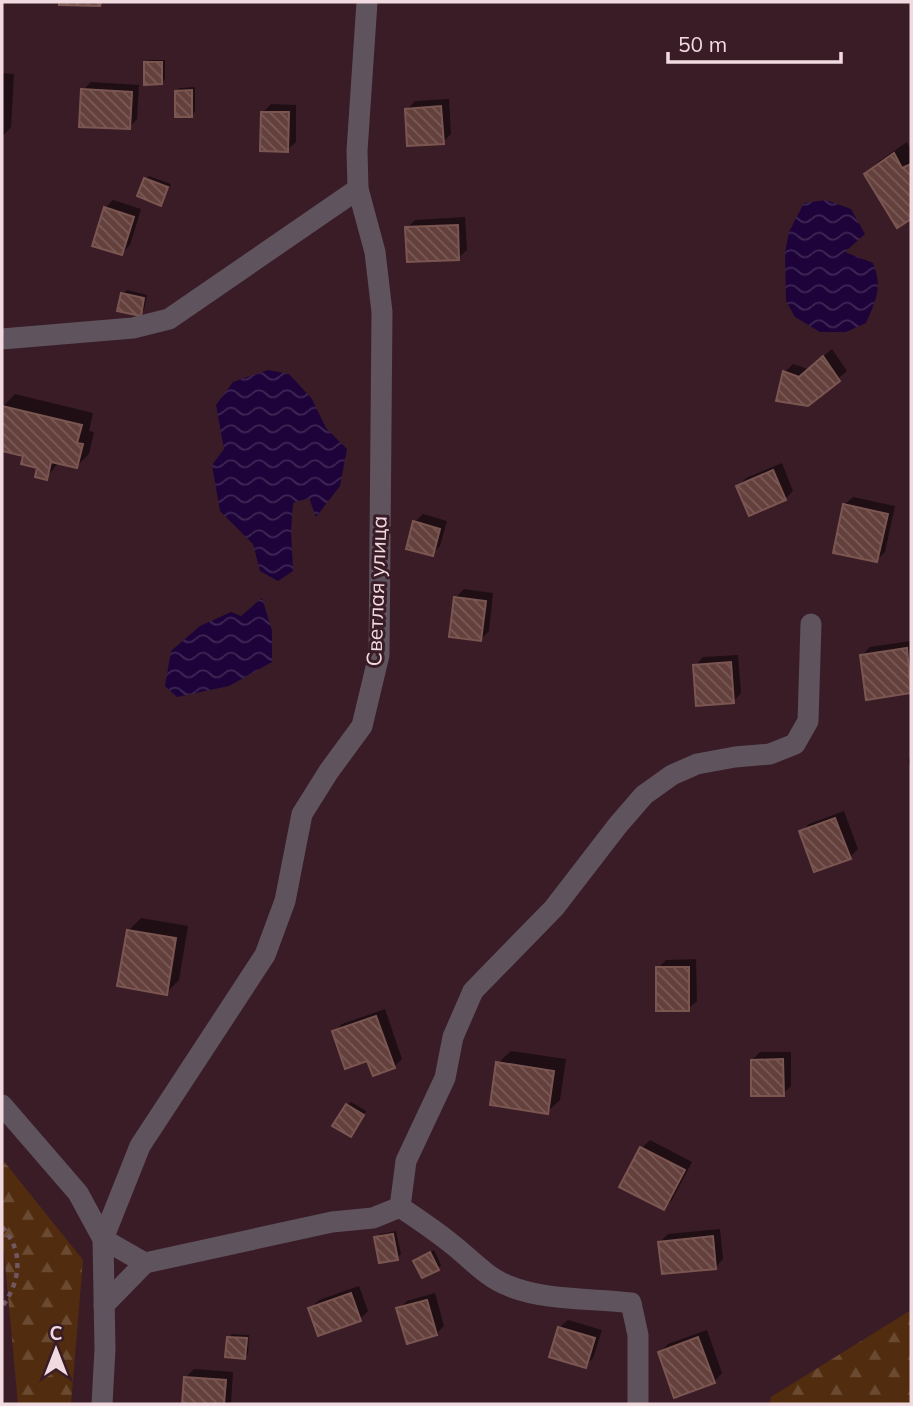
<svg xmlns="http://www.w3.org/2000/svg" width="913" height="1406" font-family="Mulish,sans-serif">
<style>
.forest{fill:url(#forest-firs)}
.water{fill:url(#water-waves)}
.shadow{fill:#0007}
.building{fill:url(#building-back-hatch);stroke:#7b5651;stroke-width:2}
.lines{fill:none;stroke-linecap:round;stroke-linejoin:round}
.path{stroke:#725660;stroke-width:4.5;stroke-dasharray:5 5;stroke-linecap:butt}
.minor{stroke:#5f535e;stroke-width:21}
.labels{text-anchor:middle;stroke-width:6;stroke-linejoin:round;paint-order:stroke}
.street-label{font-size:21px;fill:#f1dbe1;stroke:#3a1c27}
</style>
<defs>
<pattern id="forest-firs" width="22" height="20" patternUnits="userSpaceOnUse" patternTransform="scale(1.75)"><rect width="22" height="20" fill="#512c0e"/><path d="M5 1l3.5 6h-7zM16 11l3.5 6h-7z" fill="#6a4a31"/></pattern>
<pattern id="water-waves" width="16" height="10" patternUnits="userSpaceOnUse" patternTransform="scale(1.75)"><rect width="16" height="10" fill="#1d0339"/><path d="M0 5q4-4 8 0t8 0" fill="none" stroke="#3e2755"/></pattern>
<pattern id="building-back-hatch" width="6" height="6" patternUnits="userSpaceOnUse" patternTransform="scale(1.75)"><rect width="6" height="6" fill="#63403c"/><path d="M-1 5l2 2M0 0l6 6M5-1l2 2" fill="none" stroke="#7a5b58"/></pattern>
</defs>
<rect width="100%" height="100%" fill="#3a1c27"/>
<g class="forest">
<polygon points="2,1159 83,1260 71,1404 18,1404 4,1252 2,1249"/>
<polygon points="911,1310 911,1404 770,1404 771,1397"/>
</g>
<g class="water">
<path d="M 826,200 L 851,209 L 865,234 L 845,252 L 873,263 C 883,287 876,300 866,323 L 846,332 L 820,332 L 795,317 L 786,301 L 785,252 L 789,232 L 804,203 Z"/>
<polygon points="268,370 289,374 312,399 326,428 347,449 340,486 316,517 309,498 293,503 291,531 293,571 278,581 260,571 253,544 220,511 212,465 224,449 216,405 233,382"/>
<polygon points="262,598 272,631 272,662 229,686 177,697 165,686 171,651 200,626 231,612 241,616"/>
</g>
<g class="shadow">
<polygon points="149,60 165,60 165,79 162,83 145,63"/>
<polygon points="2,73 14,74 11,127 2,137"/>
<polygon points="91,82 139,85 137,119 129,128 83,90"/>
<polygon points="195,87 195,111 192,115 176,91 180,88"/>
<polygon points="449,99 451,134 443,142 407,110 415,101"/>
<polygon points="271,104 296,105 296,142 287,150 263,112"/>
<polygon points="907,142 911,150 911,217 898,225 866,174 878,162"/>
<polygon points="149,176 171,184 161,203 145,179"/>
<polygon points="113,200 141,209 130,245 122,253 105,208"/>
<polygon points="465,217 467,250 458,258 407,228 415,220"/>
<polygon points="127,290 147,295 144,310 140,314 123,294"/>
<polygon points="832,349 847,371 808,404 785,372 793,364 808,369"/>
<polygon points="15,394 93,413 89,431 94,432 89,454 77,466 59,462 46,478 39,467 25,455 2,449 2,407"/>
<polygon points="782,463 793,491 785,499 738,486 746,478"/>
<polygon points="853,497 895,506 885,552 877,560 844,505"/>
<polygon points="423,514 447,521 440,546 432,554 415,522"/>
<polygon points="464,589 493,593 489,631 481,639 455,598"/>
<polygon points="911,641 911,691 868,698 862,655 870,647"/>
<polygon points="738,655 741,693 733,702 695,666 703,657"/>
<polygon points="911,757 911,772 908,760"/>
<polygon points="844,811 858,849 850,857 801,832 809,824"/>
<polygon points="141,918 188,926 179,980 166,993 128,931"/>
<polygon points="696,959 697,1001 688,1009 658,968 666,960"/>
<polygon points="385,1009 402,1059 394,1067 368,1058 334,1032 342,1024"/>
<polygon points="511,1051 566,1059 560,1100 547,1112 498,1063"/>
<polygon points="760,1052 791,1052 791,1086 783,1094 752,1060"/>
<polygon points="351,1102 366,1111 354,1132 347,1105"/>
<polygon points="650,1140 692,1162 672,1200 664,1208 642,1148"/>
<polygon points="720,1229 723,1259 715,1268 660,1242 668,1234"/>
<polygon points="396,1231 401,1254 397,1258 376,1238 380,1234"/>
<polygon points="434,1250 441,1265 438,1269 415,1261"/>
<polygon points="359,1286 368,1311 360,1319 310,1309 319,1300"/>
<polygon points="435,1293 444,1326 436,1334 398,1309 407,1301"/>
<polygon points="568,1320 602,1330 593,1358 585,1366 559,1328"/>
<polygon points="707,1330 722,1373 714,1382 660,1352 668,1344"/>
<polygon points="232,1334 249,1335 248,1354 244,1357 229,1338"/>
<polygon points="194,1369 233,1372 231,1404 184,1404 186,1377"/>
</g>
<g class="building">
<polygon points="59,2 101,2 100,6 59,5"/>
<polygon points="144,62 162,62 162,84 144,85"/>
<polygon points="81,89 132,92 130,129 79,127"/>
<polygon points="192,90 192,117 175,117 175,91"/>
<polygon points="441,106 444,144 407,146 405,109"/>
<polygon points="261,112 289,112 288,152 260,151"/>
<polygon points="894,153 902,168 911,164 911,219 897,228 864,174"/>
<polygon points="144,178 168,187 161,206 137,196"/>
<polygon points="104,207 134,217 122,255 92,246"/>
<polygon points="458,225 459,260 407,262 405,227"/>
<polygon points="121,293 144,298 141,316 117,311"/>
<polygon points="823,356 840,381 808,406 776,401 783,371 799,377"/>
<polygon points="2,406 82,425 77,443 83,444 77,468 51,462 47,480 35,477 37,468 21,464 23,456 2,451"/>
<polygon points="773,470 786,500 749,516 736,486"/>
<polygon points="843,504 888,514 877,562 833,553"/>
<polygon points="413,521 440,529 433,556 406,549"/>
<polygon points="454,597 486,601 481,641 449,637"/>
<polygon points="907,648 911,693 866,700 860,655"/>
<polygon points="731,662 734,703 696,706 693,665"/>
<polygon points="835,818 851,859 814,872 799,831"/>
<polygon points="127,930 176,938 167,995 117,986"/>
<rect x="656" y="967" width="33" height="44"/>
<polygon points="376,1016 395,1068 373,1076 367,1061 345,1069 332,1031"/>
<polygon points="783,1059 784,1096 751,1096 751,1060"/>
<polygon points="496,1062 554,1071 548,1114 490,1105"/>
<polygon points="346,1104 364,1115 351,1137 332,1126"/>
<polygon points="640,1147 685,1170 664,1210 619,1187"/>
<polygon points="393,1234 398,1260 379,1263 374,1237"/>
<polygon points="713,1236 716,1269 662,1274 658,1242"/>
<polygon points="430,1252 439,1270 422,1278 413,1261"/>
<polygon points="351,1293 361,1321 318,1336 308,1308"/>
<polygon points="427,1300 437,1335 407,1344 396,1308"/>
<polygon points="558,1327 595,1338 586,1368 549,1357"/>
<polygon points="227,1337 247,1338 245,1359 225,1357"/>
<polygon points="698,1337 715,1383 674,1398 658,1352"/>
<polygon points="184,1377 226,1380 224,1404 182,1404"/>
</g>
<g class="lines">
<path class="path" d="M 2,1227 C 25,1252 20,1282 2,1307"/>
<g class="minor">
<polyline points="2,339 133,328 169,319 358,189"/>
<polyline points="2,1105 78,1193 103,1239 105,1349 102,1404"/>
<polyline points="400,1207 406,1161 445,1078 453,1037 473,991 554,908 618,825 644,795 672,775 697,764 735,757 770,754 795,744 808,721 811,624"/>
<path d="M 400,1207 C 418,1219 436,1231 453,1245 C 471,1259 487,1278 509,1286 C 546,1301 592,1298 631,1303 L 638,1335 L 638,1404"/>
<polyline points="103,1239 140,1146 265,955 285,901 302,814 329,771 362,726 379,655 382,312 375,252 358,189 357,151 367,2"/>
<polyline points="103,1239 145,1263"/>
<polyline points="104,1305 145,1263 332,1222 373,1218 400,1207"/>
</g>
</g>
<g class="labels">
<g class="street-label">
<text transform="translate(377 591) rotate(-88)" y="7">Светлая улица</text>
</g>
</g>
<rect width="913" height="1406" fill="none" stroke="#f1dbe1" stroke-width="7"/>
<g transform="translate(56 1350)" stroke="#3a1c27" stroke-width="5" paint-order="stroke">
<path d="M0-5L12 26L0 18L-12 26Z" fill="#f1dbe1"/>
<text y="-10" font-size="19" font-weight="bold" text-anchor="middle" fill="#f1dbe1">С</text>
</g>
<path d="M668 52v10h173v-10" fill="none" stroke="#f1dbe1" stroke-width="3.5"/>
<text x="678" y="52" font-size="21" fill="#f1dbe1" stroke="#3a1c27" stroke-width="5" paint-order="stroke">50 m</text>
</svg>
